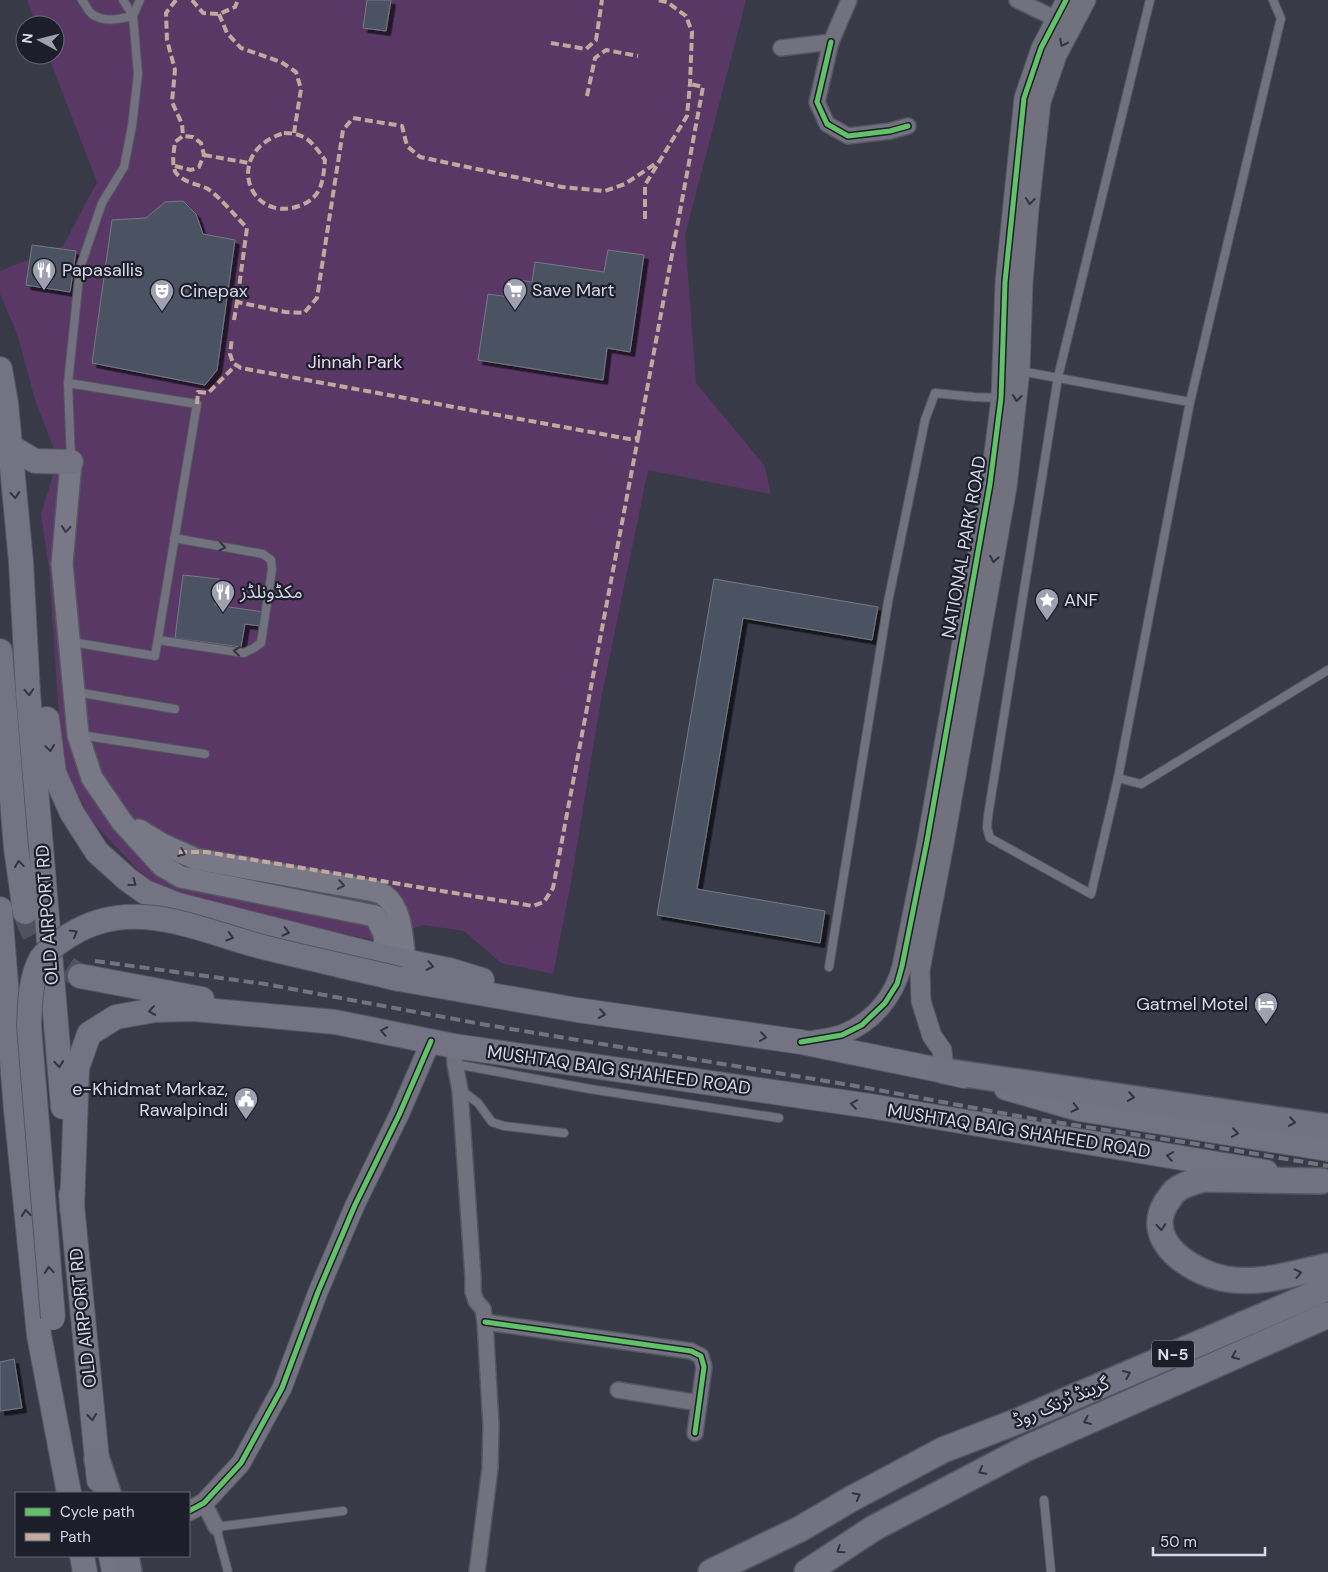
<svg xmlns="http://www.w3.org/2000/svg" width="1328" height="1572" font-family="'DM Sans','Noto Sans Arabic',sans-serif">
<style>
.green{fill:#593865}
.building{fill:#4b5262;stroke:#757985;filter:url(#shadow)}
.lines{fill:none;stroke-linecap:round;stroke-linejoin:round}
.primary-tunnel{stroke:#505260;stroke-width:24;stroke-dasharray:24 12;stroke-linecap:butt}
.service-casing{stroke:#555662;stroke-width:10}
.minor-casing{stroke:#555662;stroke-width:18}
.tertiary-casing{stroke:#555662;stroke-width:21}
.secondary-casing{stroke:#555662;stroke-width:24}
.primary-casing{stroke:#555662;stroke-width:26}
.trunk-casing{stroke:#555662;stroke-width:28}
.service{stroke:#71727e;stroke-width:8}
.minor{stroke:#71727e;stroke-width:15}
.tertiary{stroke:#71727e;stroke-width:19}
.secondary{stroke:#797886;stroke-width:21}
.primary{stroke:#747384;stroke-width:24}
.trunk{stroke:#727282;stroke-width:25}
.rail{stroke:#72737e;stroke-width:4;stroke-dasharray:10 5;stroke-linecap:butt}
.primary-bridge-casing{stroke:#555662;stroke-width:26;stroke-linecap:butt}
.primary-bridge{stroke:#747384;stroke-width:24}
.quiet{stroke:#c3a89e;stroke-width:4;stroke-dasharray:8 4;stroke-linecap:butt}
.cycleway-casing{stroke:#1c1e29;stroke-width:8}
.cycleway{stroke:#61c268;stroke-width:5}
.oneway{stroke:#31333e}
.oneway2{stroke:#323340}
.oneway3{stroke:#383945}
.oneway4{stroke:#32333f}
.labels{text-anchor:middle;stroke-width:4.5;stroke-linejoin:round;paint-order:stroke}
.shield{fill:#1c1e29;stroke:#9fa1af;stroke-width:1}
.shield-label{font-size:16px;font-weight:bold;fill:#d7d9e9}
.poi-label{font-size:18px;fill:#d7d9e9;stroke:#1c1e29;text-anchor:start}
.park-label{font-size:18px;fill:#efd7f7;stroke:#1c1e29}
.street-label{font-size:18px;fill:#d7d9e9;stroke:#1c1e29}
</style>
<defs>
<filter id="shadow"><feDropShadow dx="4.5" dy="4.5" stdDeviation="0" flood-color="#0009"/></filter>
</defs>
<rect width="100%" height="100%" fill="#383a48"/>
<polygon class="green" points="27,0 746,0 685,236 696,383 764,465 771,494 648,470 602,694 570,888 553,974 501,963 464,931 424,925 374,940 194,903 156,887 134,866 91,820 62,762 49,569 41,514 58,459 35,400 18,336 0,294 0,271 63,246 97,182 48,55 55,55 55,25 37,25"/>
<g class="building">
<polygon points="367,0 391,0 386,31 363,28"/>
<polygon points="183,201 196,214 203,234 235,240 217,370 205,385 92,363 112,220 146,218 165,202"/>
<polygon points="32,245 76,251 70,292 26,285"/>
<polygon points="608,250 644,255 630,352 607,348 603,380 478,360 488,294 510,297 512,279 532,282 535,262 604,272"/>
<polygon points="183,575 219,579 215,605 264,612 261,626 245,624 241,647 175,638"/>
<polygon points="714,579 878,607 872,640 743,618 697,889 825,911 820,943 657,915"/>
<polygon points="14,1359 22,1408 0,1411 0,1362"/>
</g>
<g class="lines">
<path class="primary-tunnel" d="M 25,912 C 35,945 51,959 80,976"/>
<g class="service-casing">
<g id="service">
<path d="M 82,0 C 85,4 88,11 92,14 C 104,23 120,19 133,16"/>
<polyline points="1150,0 1058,377 988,816 987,828 990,838 1091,894 1118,778 1190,402 1279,26 1281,19 1273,0"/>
<polyline points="133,16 140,0"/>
<polyline points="1020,371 1190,402"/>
<polyline points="68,383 197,404 155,656 72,642"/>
<polyline points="71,460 68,383 80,268 102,203 124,167 132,126 138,74 133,16 123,0"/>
<polyline points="158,640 244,653 254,648 261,643 272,569 271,560 263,554 174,538"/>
<polyline points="76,692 175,709"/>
<polyline points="80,735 205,754"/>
<polyline points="1118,778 1141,784 1328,670"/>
<polyline points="829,967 888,602 925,420 935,393 974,397 1001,398"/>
<polyline points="455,1064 590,1089 779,1118"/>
<polyline points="461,1090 478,1103 492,1122 504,1126 564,1133"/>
<polyline points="1044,1500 1051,1572"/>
<polyline points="228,1572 216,1527 343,1511"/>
</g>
</g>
<g class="minor-casing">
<g id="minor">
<polyline points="1017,0 1056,19"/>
<polyline points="831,42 817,102 827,124 848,136 890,131 908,126"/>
<polyline points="781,48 831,42 849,0"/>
<polyline points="454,1046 455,1064 460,1090 473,1277 473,1292 476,1301 483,1309 485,1322 491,1426 490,1468 477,1572"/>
<polyline points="485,1322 691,1351 701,1356 704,1367 695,1433"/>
<polyline points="618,1390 699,1403"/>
<polyline points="204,1503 216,1527"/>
</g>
</g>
<g class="tertiary-casing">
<g id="tertiary">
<path d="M 809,1041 C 820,1039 833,1038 843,1034 C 873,1022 894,997 902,966 L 927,841 L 990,484 L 1001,398 L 1005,282 L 1024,98 L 1041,48 L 1066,0"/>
<polyline points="944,1071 942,1050 932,1036 921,1001 920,970 944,844 1007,487 1020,370 1023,283 1029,209 1041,102 1057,55 1086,0"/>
<polyline points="189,1511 204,1503 241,1463 282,1388 318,1292 355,1205 399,1115 431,1041"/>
</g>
</g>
<g class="secondary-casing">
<g id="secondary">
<path d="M 71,462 L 62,564 L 78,735 L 92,778 L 122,822 L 162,866 L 181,877 L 375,916 C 383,932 392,942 375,955"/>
<path d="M 139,830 L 162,844 L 196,859 L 369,890 C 374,891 380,892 384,895 C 403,909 402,940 405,961"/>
</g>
</g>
<g class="primary-casing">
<g id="primary">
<polyline points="0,369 6,403 21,562 28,693 63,1107"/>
<polyline points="11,447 35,461 71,462"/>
<polyline points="0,651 16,848 25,912"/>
<polyline points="47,719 54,773 72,813 97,852 127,879 145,892 178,905 375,955 449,970 482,980"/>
<polyline points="0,909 16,1110 39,1335 69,1493"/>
<polyline points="80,976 202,999"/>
<polyline points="399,979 577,1010 801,1042 944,1071 964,1076"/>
<polyline points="1006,1088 1079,1109 1328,1149"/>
<polyline points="71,1195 99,1480"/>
<polyline points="72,1209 77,1068 89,1034 116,1017 155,1010 194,1009 335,1022 454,1046 870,1106 1266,1172"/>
<polyline points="82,1556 85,1572"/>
<polyline points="111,1556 114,1572"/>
</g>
</g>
<g class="trunk-casing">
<g id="trunk">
<polyline points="944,1071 1328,1127"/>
<path d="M 1321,1181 L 1204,1179 C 1194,1182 1183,1184 1175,1191 C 1172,1194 1169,1199 1166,1203 C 1142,1242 1193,1273 1226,1279 C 1260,1285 1295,1273 1328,1266"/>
<polyline points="97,1460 108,1493"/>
<polyline points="126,1556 129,1572"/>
<polyline points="711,1572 800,1529 851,1499 943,1450 1018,1421 1328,1288"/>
<polyline points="807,1572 874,1528 1025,1449 1328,1315"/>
</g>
</g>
<use href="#service" class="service"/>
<use href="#minor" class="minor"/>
<use href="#tertiary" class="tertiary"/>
<use href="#secondary" class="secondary"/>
<use href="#primary" class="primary"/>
<use href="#trunk" class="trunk"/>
<polyline class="rail" points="95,961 265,984 481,1024 856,1086 1029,1118 1203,1145 1328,1166"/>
<g class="primary-bridge-casing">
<path id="primary-bridge" d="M 53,1318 L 29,1026 C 30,1005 30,978 41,959 C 48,949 60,941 70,935 C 132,896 196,929 259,946 C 306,958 353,968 399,979"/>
</g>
<use href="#primary-bridge" class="primary-bridge"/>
<g class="quiet">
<path d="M 176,0 L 166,13 L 167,40 L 175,70 L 172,102 L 182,124 L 183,136 L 175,142 C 174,151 171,165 176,173 C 184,183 198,184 208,189 C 218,195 238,219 247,228 L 237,302 L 285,312 L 304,313 L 317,298 L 343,130 L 353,118 L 402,126 L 407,146 L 420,157 L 562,187 L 605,191 L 625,184 L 658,162"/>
<polyline points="192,0 203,13 219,14 235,7 238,0"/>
<polyline points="219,14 227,33 241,48 281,62 296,72 301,89 294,133"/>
<polyline points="551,43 586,49 596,40 602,0"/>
<polyline points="587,96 595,58 606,50 638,56"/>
<path d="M 284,133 C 306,133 312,142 325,160 C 323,181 322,198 299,206 C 249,224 222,152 284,133 Z"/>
<polyline points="204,155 249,163"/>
<polyline points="175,166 191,170 199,167 204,155 201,143 193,137 183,136"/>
<polyline points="645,219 645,185 687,116 690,84 692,32 686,16 667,2 658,0"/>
<polyline points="234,320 237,302"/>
<polyline points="197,404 198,392 208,393 236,365"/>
<polyline points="638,438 703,87 690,84"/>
<polyline points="179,852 206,852 533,906 544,902 553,888 638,438 629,439 241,368 233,363 230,354 232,338"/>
</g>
<g class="cycleway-casing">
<g id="cycleway">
<polyline points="831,42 817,102 827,124 848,136 890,131 908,126"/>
<polyline points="801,1042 842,1035 862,1025 885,1003 897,984 902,966 927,841 990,484 1001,398 1005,282 1024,98 1041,48 1066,0"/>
<polyline points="485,1322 691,1351 701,1356 704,1367 695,1433"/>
<polyline points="189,1511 204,1503 241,1463 282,1388 318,1292 355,1205 399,1115 431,1041"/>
</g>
</g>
<use href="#cycleway" class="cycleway"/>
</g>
<defs><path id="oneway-chevron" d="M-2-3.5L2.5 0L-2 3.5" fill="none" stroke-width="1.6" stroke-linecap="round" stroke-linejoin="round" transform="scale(1.25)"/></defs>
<g class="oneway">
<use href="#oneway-chevron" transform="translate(1063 43) rotate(117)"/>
<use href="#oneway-chevron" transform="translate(1030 201) rotate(96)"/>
<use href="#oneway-chevron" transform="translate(1017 398) rotate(96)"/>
<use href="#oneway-chevron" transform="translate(222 547) rotate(10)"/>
<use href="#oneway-chevron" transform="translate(994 559) rotate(100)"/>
<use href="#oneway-chevron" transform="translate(237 651) rotate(-174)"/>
</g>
<g class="oneway2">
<use href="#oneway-chevron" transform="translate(15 495) rotate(85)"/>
<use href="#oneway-chevron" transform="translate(29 692) rotate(86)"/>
<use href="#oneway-chevron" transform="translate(50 748) rotate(82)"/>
<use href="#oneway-chevron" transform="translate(19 864) rotate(-98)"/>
<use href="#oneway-chevron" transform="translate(133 883) rotate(36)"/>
<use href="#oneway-chevron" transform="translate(286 932) rotate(14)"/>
<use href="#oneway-chevron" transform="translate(74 933) rotate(-30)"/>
<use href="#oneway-chevron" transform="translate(230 937) rotate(16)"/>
<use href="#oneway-chevron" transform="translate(430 966) rotate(12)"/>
<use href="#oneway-chevron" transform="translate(152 1011) rotate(172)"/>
<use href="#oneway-chevron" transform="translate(602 1014) rotate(8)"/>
<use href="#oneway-chevron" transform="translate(384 1031) rotate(-168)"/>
<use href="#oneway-chevron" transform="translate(763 1037) rotate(8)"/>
<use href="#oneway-chevron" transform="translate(59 1064) rotate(85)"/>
<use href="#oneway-chevron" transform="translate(854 1104) rotate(-172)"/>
<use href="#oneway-chevron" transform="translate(1075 1108) rotate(14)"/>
<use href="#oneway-chevron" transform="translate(1235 1133) rotate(9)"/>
<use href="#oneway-chevron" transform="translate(1170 1156) rotate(-171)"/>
<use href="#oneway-chevron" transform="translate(26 1213) rotate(-95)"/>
<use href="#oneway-chevron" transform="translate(49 1270) rotate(-95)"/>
<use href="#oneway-chevron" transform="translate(92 1417) rotate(84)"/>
</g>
<g class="oneway3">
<use href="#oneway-chevron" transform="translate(66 529) rotate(95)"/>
<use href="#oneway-chevron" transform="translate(182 853) rotate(23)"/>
<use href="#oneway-chevron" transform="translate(341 885) rotate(10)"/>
</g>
<g class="oneway4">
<use href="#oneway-chevron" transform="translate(1131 1097) rotate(9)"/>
<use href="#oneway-chevron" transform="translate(1292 1122) rotate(9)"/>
<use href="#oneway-chevron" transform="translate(1161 1227) rotate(86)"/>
<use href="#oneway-chevron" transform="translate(1298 1273) rotate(-13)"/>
<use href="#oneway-chevron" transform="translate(1235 1356) rotate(156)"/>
<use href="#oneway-chevron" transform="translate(1127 1374) rotate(-23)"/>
<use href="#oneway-chevron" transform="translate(1087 1421) rotate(156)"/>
<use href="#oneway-chevron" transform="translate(982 1471) rotate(152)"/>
<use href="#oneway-chevron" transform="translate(857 1496) rotate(-28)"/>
<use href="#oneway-chevron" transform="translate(840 1550) rotate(147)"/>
</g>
<defs>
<g id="restaurant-pin" transform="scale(1.25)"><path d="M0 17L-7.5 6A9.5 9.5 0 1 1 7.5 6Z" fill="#9fa1b1" stroke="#1c1e29"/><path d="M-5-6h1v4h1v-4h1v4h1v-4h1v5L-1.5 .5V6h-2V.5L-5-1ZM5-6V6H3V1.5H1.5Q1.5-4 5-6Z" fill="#fff"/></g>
<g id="supermarket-pin" transform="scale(1.25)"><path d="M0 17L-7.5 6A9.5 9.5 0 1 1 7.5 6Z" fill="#9fa1b1" stroke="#1c1e29"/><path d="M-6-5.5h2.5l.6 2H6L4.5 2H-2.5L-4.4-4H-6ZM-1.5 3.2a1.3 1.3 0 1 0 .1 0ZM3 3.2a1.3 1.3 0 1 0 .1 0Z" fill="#fff"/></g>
<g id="theatre-pin" transform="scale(1.25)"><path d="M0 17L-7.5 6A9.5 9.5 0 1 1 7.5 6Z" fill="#9fa1b1" stroke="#1c1e29"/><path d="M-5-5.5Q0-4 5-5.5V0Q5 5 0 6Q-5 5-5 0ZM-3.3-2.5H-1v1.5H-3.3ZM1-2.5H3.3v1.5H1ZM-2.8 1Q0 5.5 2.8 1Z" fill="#fff"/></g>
<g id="sight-pin" transform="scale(1.25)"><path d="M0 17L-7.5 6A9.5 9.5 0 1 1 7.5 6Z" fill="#9fa1b1" stroke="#1c1e29"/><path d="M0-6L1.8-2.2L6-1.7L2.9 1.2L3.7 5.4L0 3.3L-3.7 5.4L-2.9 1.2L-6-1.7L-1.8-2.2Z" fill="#fff"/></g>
<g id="hotel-pin" transform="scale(1.25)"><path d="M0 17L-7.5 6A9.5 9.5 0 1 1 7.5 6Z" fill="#9fa1b1" stroke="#1c1e29"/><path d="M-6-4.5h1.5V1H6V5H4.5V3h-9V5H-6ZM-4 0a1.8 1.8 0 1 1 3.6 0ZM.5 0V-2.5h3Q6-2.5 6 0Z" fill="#fff"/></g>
<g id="civic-pin" transform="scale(1.25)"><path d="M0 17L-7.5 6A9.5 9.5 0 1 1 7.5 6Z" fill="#9fa1b1" stroke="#1c1e29"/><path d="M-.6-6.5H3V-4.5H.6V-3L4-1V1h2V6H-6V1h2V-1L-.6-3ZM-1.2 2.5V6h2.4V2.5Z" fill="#fff"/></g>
</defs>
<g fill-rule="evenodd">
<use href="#restaurant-pin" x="44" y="270"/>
<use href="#supermarket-pin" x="515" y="290"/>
<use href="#theatre-pin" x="162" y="291"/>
<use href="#restaurant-pin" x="223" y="592"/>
<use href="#sight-pin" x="1047" y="600"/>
<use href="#hotel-pin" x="1266" y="1004"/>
<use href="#civic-pin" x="246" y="1099"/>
</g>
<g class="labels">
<rect class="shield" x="1152" y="1340.5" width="42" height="27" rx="4"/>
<g class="shield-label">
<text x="1173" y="1360">N-5</text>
</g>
<g class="poi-label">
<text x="62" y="276">Papasallis</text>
<text x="532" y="296">Save Mart</text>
<text x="180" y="297">Cinepax</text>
<text x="240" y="598">مکڈونلڈز</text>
<text x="1064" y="606">ANF</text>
<text x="1248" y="1010" text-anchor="end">Gatmel Motel</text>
<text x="228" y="1095" text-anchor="end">e-Khidmat Markaz,<tspan x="228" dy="21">Rawalpindi</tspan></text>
</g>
<g class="park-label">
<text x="355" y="368">Jinnah Park</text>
</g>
<g class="street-label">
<text transform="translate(964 547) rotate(-80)" y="6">NATIONAL PARK ROAD</text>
<text transform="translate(47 915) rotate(-94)" y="6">OLD AIRPORT RD</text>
<text transform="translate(619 1070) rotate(8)" y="6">MUSHTAQ BAIG SHAHEED ROAD</text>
<text transform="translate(1019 1131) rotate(9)" y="6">MUSHTAQ BAIG SHAHEED ROAD</text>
<text transform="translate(83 1318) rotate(-96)" y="6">OLD AIRPORT RD</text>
<text transform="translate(1061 1402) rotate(-23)" y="6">گرینڈ ٹرنک روڈ</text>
</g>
</g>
<rect x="15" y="1492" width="175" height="65" fill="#1c1e29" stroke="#676976"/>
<rect x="25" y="1508" width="25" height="8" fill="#61c268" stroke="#676976"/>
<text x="60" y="1517" font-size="15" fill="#d7d9e9">Cycle path</text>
<rect x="25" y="1533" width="25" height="8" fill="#c3a89e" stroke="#676976"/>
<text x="60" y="1542" font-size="15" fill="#d7d9e9">Path</text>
<g transform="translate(40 40) rotate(277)"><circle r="24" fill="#1c1e29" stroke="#676976"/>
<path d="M0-4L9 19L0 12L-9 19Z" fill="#9fa1b1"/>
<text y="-8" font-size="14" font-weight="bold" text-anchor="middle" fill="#d7d9e9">N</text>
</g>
<path d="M1153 1547v8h112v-8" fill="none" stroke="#d7d9e9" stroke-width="2.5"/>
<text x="1160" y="1547" font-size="15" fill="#d7d9e9" stroke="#1c1e29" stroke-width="4" paint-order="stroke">50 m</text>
</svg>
